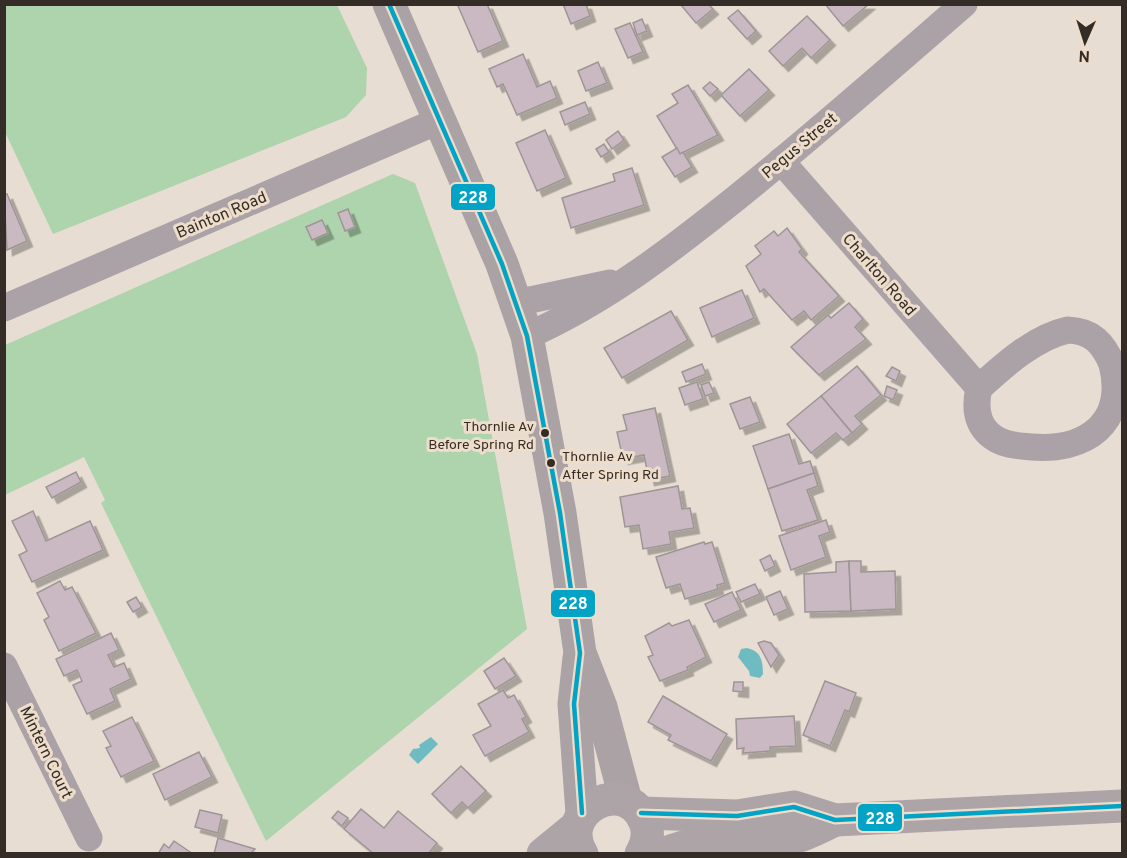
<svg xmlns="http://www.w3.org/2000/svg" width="1127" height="858" font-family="Overpass,sans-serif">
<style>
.green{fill:#add4ac}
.water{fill:#6ebbc2}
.building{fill:#cab9c3;stroke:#9d9695;stroke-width:1.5;filter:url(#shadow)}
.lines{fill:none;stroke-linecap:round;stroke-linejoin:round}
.minor{stroke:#aba2a8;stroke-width:27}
.secondary{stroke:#aba2a6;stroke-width:33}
.primary{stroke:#ada4a8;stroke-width:33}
.bus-1-casing{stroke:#efddcb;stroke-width:9}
.bus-1{stroke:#03a3c6;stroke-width:4.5}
.bus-dot{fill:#342d27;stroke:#efddcb;stroke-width:2}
.labels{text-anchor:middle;stroke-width:6;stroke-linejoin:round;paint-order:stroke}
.bus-label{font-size:14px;fill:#342d27;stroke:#efddcb;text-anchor:end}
.street-label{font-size:16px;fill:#342d27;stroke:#efddcb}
.line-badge{stroke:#efddcb;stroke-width:2}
.badge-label{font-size:16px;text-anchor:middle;font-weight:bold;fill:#fff}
</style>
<defs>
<filter id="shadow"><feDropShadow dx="5.5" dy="5.5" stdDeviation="0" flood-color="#0004"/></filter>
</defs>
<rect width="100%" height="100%" fill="#e7ddd3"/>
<g class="green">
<polygon points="5,4 337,5 367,68 366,95 346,117 53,234 5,132"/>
<polygon points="393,174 415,183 477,354 527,629 266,841 101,503 105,500 84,457 5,495 5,345"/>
</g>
<g class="water">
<path d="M 747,648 C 761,651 763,661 763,674 L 760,678 L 750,676 L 749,671 L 738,657 L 741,649 Z"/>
<polygon points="431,737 438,744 418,764 409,755 413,749 420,748 419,745"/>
</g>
<g class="building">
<polygon points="460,4 487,4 503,41 478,52 458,6"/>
<polygon points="563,4 586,4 590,16 571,24"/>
<polygon points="708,4 713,9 696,23 681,5"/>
<polygon points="825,4 869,4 843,26"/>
<polygon points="738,10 756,31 747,39 728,18"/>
<polygon points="807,16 830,40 811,58 802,48 783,66 769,51"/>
<polygon points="642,19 647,31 637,35 633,23"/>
<polygon points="630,23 643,52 628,58 615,29"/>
<polygon points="523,54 537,87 550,81 557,98 517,115 503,84 497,87 489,69"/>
<polygon points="598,62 607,83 586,91 578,71"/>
<polygon points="749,69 769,90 740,116 721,95"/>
<polygon points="710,82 718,89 710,96 703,88"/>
<polygon points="688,85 718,135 680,154 657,116 678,103 672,94"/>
<polygon points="585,102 590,114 565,125 560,112"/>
<polygon points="545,130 566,178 537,191 516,143"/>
<polygon points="618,131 624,140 612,149 606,140"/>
<polygon points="604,144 609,152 601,157 596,149"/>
<polygon points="677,148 680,154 683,152 692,167 675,177 662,157"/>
<polygon points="632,168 644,205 571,228 562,198 615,181 613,174"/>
<polygon points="7,194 27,241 7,250 4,195"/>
<polygon points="348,209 355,227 345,231 338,213"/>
<polygon points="322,220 328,233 312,240 306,227"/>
<polygon points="787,228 802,249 799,252 839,296 811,320 804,311 792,320 764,289 760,292 746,266 761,254 755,246 774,231 778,236"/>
<polygon points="742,290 754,318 712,337 700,308"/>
<polygon points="849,303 863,319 855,327 866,339 819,375 791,347 828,315 831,318"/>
<polygon points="671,311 688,340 622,378 604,348"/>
<polygon points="702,364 706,374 686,382 682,372"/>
<polygon points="857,366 881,395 855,416 862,424 852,433 821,396"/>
<polygon points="892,367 900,371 896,381 886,376"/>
<polygon points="697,382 703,399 685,405 679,388"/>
<polygon points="709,382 714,393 705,396 701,385"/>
<polygon points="887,386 897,390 893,400 884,396"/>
<polygon points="821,396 852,433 843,440 836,433 811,453 787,424"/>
<polygon points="750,397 760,422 740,429 730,404"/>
<polygon points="655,408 670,476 649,480 644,455 623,459 617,432 627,430 623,415"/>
<polygon points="789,434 799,464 810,461 814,473 768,489 753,446"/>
<polygon points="76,472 81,482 52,498 46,487"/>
<polygon points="814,473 818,486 807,490 818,520 782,531 768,489"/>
<polygon points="678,486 682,509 690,508 694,528 669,532 671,544 643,549 639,525 625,527 620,497"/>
<polygon points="33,511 46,541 90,521 103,550 32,582 19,555 27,551 12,521"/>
<polygon points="826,520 830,532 819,536 826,557 791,570 779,536"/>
<polygon points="704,542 705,544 712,542 725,583 717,585 718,589 685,599 680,584 666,588 656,557"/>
<polygon points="770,555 775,566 765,571 760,560"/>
<polygon points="849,561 851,611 805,612 804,574 836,572 836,562"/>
<polygon points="849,561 861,561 861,572 895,571 896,609 851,611"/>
<polygon points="60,581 65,590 72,587 96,633 59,651 44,620 49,617 37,593"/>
<polygon points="755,584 760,594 741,602 736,592"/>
<polygon points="780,591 788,609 774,615 766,597"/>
<polygon points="732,592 741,610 714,622 705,604"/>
<polygon points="136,597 142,607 133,612 127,602"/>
<polygon points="689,620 706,657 687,667 688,670 660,681 648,657 653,655 645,636 669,623 672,626"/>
<polygon points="111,633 119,650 108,655 114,667 124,663 131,679 110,689 115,701 87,714 73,685 82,681 77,670 64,676 56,659"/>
<polygon points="764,641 771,643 779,655 771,667 758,643"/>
<polygon points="504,658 516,676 495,689 484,671"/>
<polygon points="825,681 856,693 849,712 845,710 830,746 803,735"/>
<polygon points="734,682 743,682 743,692 733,691"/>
<polygon points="503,690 508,698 514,695 526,717 522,719 529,732 485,756 473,735 491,726 478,704"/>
<polygon points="663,696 727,734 711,761 668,740 671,735 648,722"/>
<polygon points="794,716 796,746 770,747 770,751 743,753 744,748 737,749 736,719"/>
<polygon points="132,717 154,761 121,777 106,748 111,746 103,731"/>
<polygon points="199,752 212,777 165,800 153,774"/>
<polygon points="461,766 486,791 468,808 462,802 451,813 432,794"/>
<polygon points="361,809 384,828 398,811 437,843 428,854 374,854 344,829"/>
<polygon points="200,810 222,815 218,833 195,827"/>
<polygon points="338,811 348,818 342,826 332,818"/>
<polygon points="218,838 255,849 250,854 214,854"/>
<polygon points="174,841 193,854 158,854 164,844 169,848"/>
</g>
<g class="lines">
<g class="minor">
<polyline points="781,161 979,388"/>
<polyline points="516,303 610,283"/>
<polyline points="4,308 438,121"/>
<path d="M 1068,330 C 1092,331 1103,343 1112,364 C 1127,425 1084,451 1032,447 C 1017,446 1001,445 989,434 C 976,422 975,405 979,388 C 1004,365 1035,337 1068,330 Z"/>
<path d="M 527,336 C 604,302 670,251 735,199 C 813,136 888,70 964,4"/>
<polyline points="4,666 89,838"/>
</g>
<g class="secondary">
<polyline points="389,4 502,264 527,336 560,513 580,653 601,707 626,801"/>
<polyline points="579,658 574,704 582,813"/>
</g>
<g class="primary">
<polyline points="641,813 737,816 794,807 835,820 1122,806"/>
<polyline points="543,854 576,827"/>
<path d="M 582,854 C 556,813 621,775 643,818 C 650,830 648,842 641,854"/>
<path d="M 664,854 C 705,835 749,845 792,838 C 806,835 822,826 835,820"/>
</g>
<g class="bus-1-casing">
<g id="bus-1">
<polyline points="389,4 502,264 527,336 560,513 580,653 574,704 582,813"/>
<polyline points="641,813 737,816 794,807 835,820 1122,806"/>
</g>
</g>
<use href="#bus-1" class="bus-1"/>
</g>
<g class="bus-dot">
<circle cx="545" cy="433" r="5"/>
<circle cx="551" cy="463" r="5"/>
</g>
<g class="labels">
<g class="bus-label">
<text x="534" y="431">Thornlie Av<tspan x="534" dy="18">Before Spring Rd</tspan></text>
<text x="562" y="461" text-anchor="start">Thornlie Av<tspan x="562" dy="18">After Spring Rd</tspan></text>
</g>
<g class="street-label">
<text transform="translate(799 145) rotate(-40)" y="6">Pegus Street</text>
<text transform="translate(221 214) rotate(-23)" y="6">Bainton Road</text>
<text transform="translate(880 274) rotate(49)" y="6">Charlton Road</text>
<text transform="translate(47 752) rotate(64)" y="6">Mintern Court</text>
</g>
</g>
<g class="line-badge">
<rect x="450" y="183" width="46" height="28" rx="6" fill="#03a3c6"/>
<rect x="550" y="589" width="46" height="29" rx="6" fill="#03a3c6"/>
<rect x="857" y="803" width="46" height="29" rx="6" fill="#03a3c6"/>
</g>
<g class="badge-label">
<text x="473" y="203">228</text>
<text x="573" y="609">228</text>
<text x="880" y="824">228</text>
</g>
<rect width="1127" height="858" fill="none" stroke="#342d27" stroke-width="12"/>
<g transform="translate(1085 42) rotate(183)" stroke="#efddcb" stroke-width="4.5" paint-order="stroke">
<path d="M0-4.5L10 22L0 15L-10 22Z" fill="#342d27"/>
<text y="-9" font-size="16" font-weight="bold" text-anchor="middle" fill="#342d27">N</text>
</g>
</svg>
